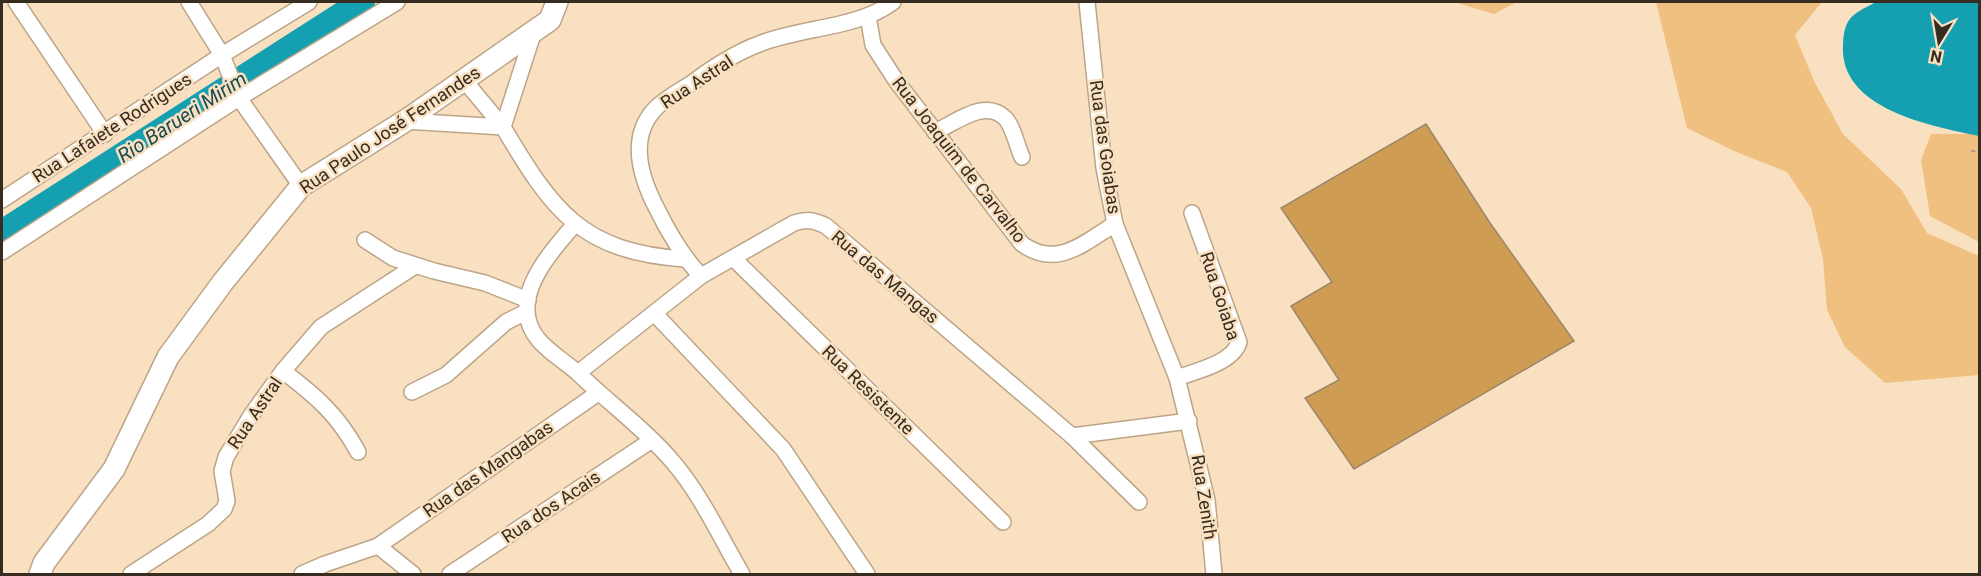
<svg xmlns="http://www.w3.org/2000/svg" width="1981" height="576" font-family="Roboto,sans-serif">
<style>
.green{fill:#f0c080}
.water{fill:#15a0b1}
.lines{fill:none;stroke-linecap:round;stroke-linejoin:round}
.river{stroke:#15a0b1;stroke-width:26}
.building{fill:#cf9c54;stroke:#9d8669;stroke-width:1.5}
.minor-casing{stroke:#bca587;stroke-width:18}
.secondary-casing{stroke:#bca587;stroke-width:24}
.path{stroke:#b29e86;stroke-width:2;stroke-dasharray:4.5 4.5;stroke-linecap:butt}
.minor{stroke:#fff;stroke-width:15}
.secondary{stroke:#fff;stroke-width:21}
.labels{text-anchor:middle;stroke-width:5;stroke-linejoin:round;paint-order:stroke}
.street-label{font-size:18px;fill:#362c20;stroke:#f9e0c1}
.water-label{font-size:20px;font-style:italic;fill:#174c53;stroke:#f9e0c1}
</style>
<rect width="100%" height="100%" fill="#f9e0c1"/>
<g class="green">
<polygon points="1454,2 1517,2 1494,14"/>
<polygon points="1656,2 1822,2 1795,35 1815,83 1843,134 1901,189 1927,233 1979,256 1979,375 1885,383 1845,347 1827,310 1823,259 1811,208 1787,172 1734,151 1687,128"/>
<polygon points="1931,134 1979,134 1979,242 1930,216 1921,160"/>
</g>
<path class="water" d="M 1876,2 L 1979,2 L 1979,136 C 1931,126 1839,109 1843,45 C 1844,17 1853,14 1876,2 Z"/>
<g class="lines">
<polyline class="river" points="2,233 362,2"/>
</g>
<polygon class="building" points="1426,124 1490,223 1574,341 1354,469 1305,398 1339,380 1291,306 1332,282 1281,208"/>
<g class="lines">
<g class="minor-casing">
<g id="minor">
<polyline points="16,2 105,134"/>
<polyline points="189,2 222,55 239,98 301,186"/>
<polyline points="1087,2 1104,168 1115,224 1177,378 1207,500 1214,574"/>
<path d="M 868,16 L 873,45 L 897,82 L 1022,244 C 1057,269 1084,243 1115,224"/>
<path d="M 534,31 L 503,127 C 553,211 581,252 685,259"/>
<polyline points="405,121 503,127 464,80"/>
<path d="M 935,132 C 955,123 985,98 1005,118 C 1013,126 1017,146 1022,157"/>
<polyline points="2,200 222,55 309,2"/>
<path d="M 574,225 C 555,247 525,280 527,311 C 528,343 560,356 580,375 C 610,404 646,430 673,462 C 702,496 720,537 742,574"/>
<polyline points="365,240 393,258 434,271 485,283 528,300"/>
<polyline points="2,252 239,98 397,2"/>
<polyline points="733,258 1003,522"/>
<path d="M 701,276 C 683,257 670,235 658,211 C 641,179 626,136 658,106 C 668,97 681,90 692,83 C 712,68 735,53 759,44 C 800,27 857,29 893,2"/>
<polyline points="655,314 783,449 867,574"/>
<path d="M 283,371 C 317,397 338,415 358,452"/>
<path d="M 578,373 L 701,276 L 794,223 C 807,219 814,220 826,226 L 1072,436 L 1139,502"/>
<path d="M 1177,378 C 1196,371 1233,363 1239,342 L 1192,213"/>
<polyline points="412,392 446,375 506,322 526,312"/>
<polyline points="1072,436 1189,421"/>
<polyline points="378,546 413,574"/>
<polyline points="131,574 208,524 224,509 227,501 222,471 226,457 252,414 283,371 321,327 415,266"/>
<polyline points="302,574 325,564 378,546 598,393"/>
<polyline points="450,574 652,440"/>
</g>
</g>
<g class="secondary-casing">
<polyline id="secondary" points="40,574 44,563 114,469 168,357 223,282 301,186 405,121 550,20 557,2"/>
</g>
<polyline class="path" points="1971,151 1980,151"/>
<use href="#minor" class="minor"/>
<use href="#secondary" class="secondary"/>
</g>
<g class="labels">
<g class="street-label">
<text transform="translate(697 82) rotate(-33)" y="6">Rua Astral</text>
<text transform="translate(112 128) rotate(-33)" y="6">Rua Lafaiete Rodrigues</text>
<text transform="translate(390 130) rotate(-34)" y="6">Rua Paulo José Fernandes</text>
<text transform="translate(1105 147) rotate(82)" y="6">Rua das Goiabas</text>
<text transform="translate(959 160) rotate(52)" y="6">Rua Joaquim de Carvalho</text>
<text transform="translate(885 277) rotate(40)" y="6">Rua das Mangas</text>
<text transform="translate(1220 296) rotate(72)" y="6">Rua Goiaba</text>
<text transform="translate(868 390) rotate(44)" y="6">Rua Resistente</text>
<text transform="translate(255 413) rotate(-56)" y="6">Rua Astral</text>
<text transform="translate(488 469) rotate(-35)" y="6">Rua das Mangabas</text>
<text transform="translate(1204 497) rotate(81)" y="6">Rua Zenith</text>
<text transform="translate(551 507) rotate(-34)" y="6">Rua dos Acais</text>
</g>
<g class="water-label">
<text transform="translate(182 117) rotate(-33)" y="7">Rio Barueri Mirim</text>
</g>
</g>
<rect width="1981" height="576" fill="none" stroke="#362c20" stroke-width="6"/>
<g transform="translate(1939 42) rotate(191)" stroke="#f9e0c1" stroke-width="4.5" paint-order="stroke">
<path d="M0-4.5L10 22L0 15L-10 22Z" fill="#362c20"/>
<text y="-9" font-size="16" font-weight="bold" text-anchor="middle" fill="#362c20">N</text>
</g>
</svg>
